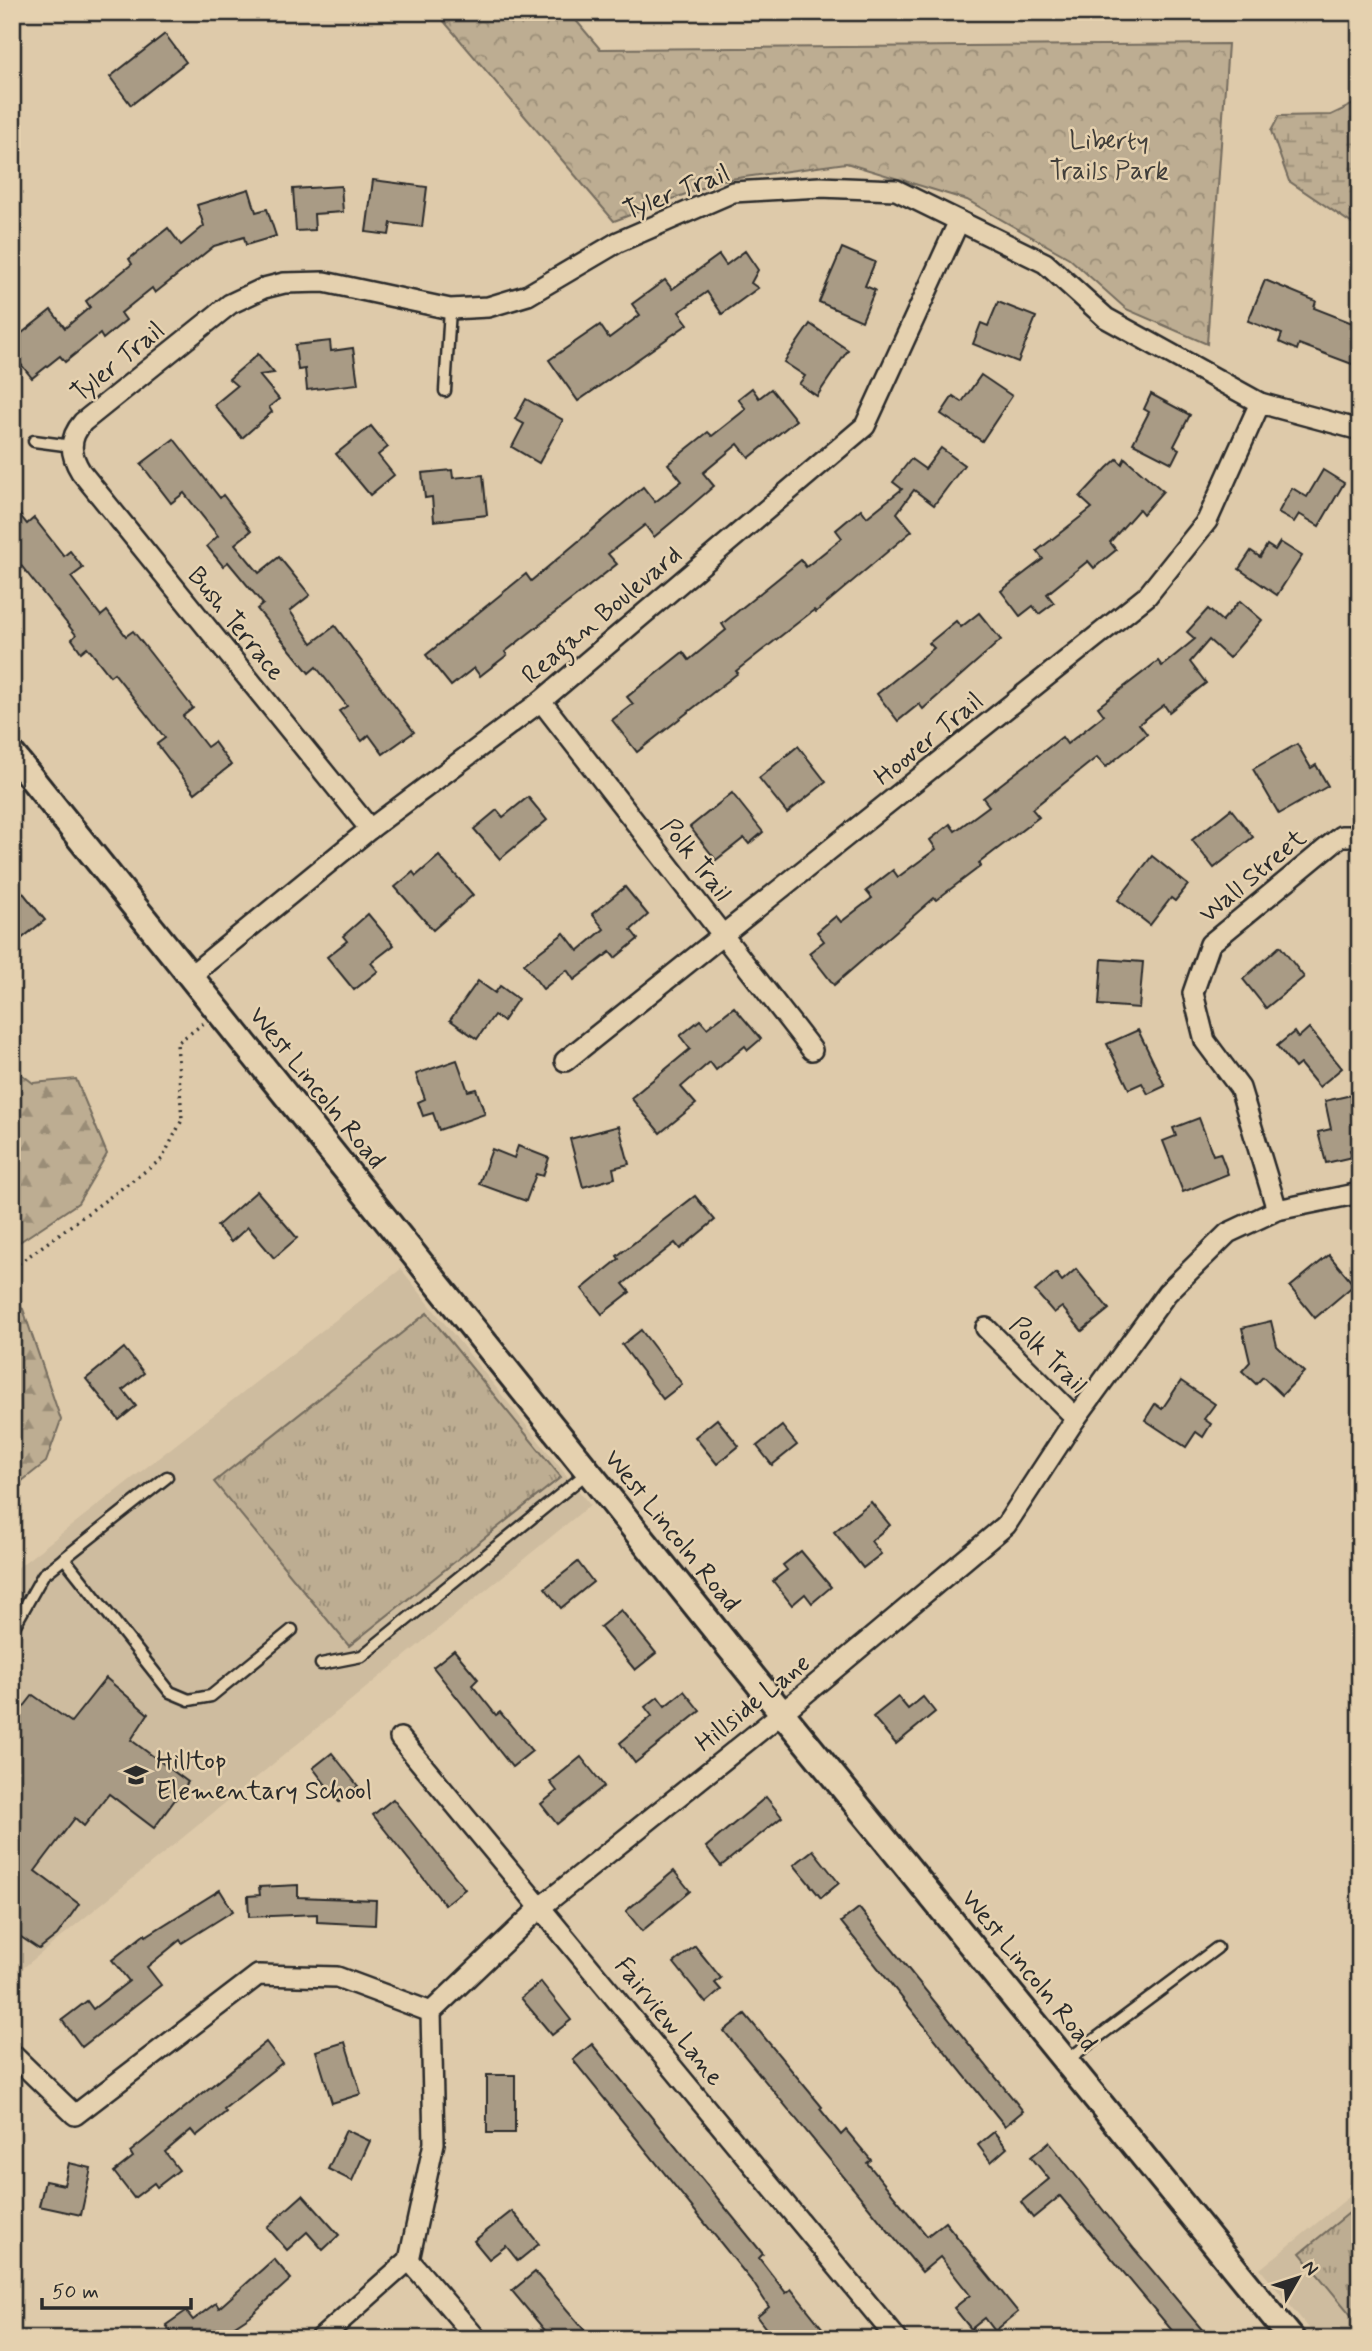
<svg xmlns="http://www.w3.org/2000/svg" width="1372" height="2351" font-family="Mynerve,sans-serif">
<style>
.built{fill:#cebc9f}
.grass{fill:url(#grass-tufts);stroke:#746c5e;stroke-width:2}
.forest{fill:url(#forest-firs);stroke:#746c5e;stroke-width:2}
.wetland{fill:url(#wetland-marsh);stroke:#746c5e;stroke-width:2}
.park{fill:url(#park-crowns);stroke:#746c5e;stroke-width:2}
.building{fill:#a99b85;stroke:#2b2b2b;stroke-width:2}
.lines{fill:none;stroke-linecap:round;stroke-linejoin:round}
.service-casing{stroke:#2b2b2b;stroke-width:15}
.minor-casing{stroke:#2b2b2b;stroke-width:24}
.tertiary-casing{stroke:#2b2b2b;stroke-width:30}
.path{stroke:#2b2b2b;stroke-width:3.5;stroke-dasharray:2 5;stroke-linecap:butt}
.service{stroke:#e5d1af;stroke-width:10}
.minor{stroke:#e5d1af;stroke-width:19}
.tertiary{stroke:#e5d1af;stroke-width:24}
.labels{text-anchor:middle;stroke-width:5;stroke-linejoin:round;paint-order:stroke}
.park-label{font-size:26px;fill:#413e3a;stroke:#e5d1af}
.street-label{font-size:26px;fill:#2b2b2b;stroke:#e5d1af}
.poi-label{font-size:26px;fill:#2b2b2b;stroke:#e5d1af;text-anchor:start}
</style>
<defs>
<pattern id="grass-tufts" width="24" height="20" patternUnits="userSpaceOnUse" patternTransform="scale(1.75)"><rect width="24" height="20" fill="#bdad92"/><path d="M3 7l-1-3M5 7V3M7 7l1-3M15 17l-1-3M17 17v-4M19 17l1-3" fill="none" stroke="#9a8d77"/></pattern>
<pattern id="forest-firs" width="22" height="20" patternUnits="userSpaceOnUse" patternTransform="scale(1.75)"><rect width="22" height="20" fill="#bdad92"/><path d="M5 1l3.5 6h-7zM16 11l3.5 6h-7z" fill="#9a8d77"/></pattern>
<pattern id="wetland-marsh" width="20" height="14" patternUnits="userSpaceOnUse" patternTransform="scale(1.75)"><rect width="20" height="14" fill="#bdad92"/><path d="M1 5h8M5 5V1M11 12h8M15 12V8" fill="none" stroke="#9a8d77"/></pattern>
<pattern id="park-crowns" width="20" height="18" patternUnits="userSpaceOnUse" patternTransform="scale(1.75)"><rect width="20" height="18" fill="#bdad92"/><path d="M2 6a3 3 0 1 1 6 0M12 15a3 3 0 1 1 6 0" fill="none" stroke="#9a8d77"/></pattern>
</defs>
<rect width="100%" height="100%" fill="#decaaa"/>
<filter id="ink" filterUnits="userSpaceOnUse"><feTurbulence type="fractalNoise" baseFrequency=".0143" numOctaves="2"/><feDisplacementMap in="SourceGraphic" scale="14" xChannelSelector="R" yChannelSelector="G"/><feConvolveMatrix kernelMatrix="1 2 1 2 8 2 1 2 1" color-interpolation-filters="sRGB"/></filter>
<g filter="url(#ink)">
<g class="built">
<polygon points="401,1269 590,1505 12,1977 12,1572"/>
<polygon points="1360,2188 1360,2339 1318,2339 1260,2269"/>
</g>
<g class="grass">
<polygon points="427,1313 561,1477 349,1646 214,1482"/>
<polygon points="1360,2204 1360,2326 1300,2253"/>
</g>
<g class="forest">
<polygon points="12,1067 33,1083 76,1079 107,1154 78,1203 12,1247"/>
<polygon points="12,1304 23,1309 61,1420 46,1462 12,1489"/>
</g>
<polygon class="wetland" points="1360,101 1360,229 1289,181 1271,131 1279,116 1331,115"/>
<polygon class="park" points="436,12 569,12 600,49 1228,44 1207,344 1126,309 1069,258 967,200 846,163 723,180 614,221"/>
<g class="building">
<polygon points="165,34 186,62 131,105 110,77"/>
<polygon points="373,180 427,187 422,227 391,223 389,235 366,232"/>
<polygon points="341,186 343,212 314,214 315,230 296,231 293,189"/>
<polygon points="249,189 256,212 267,209 276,236 246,245 244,237 214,246 155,293 152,288 121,313 126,320 103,339 100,334 65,362 60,356 32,378 12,353 12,341 51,310 65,328 90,307 86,301 132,264 129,259 168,228 181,245 204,226 197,205"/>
<polygon points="842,248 875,262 865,286 875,290 862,321 819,302"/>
<polygon points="745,251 758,270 751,283 758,288 722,314 707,292 679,312 688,324 578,401 549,360 600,325 609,338 640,315 632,304 665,280 672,289 719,255 726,265"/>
<polygon points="1265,280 1316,301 1314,308 1360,326 1360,367 1299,344 1297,350 1279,342 1282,334 1248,321"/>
<polygon points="998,302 1036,317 1018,362 973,344 981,323 988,326"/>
<polygon points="810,324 848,350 817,396 799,384 805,376 784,362"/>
<polygon points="330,341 331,351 353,348 358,384 307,390 305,369 298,370 295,345"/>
<polygon points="258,354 274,373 259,375 279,399 269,407 272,412 242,438 214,405 237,386 229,379"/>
<polygon points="981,375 1012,396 982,441 941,414 953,396 962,402"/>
<polygon points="752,388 759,398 771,389 796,420 749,458 738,444 703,473 714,486 678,517 654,537 645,525 608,554 617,564 505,652 507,655 480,676 474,668 451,686 426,655 526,574 531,581 643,487 655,502 682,481 668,464 708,432 712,436 746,409 738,399"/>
<polygon points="1151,394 1190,415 1174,446 1179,449 1172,463 1133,443 1149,412 1144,409"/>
<polygon points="526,399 563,420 539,463 512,447 524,424 515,419"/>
<polygon points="371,426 388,447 378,455 394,475 370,495 336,454"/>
<polygon points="174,439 220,498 223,495 251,531 235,544 259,573 279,557 310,595 290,611 312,643 335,626 414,732 383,754 369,735 362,741 339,711 347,706 316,667 309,673 257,609 263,604 228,562 223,566 207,546 218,536 184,493 171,503 141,464"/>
<polygon points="941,448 964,465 934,505 914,490 897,513 912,531 816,612 814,610 736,671 738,673 637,752 612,720 633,704 627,697 683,652 689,660 726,630 722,624 801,560 806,567 842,538 836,530 861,509 867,517 902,489 893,482 911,459 925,469"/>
<polygon points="1125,458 1163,491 1143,514 1139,509 1110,542 1116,550 1094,568 1088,561 1047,594 1054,603 1039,614 1033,606 1020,616 1001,591 1043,559 1037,551 1092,508 1080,497 1107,468 1117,459 1122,464"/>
<polygon points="452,470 453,478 483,475 487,515 434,521 432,497 425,498 422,473"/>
<polygon points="1323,470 1344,483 1319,526 1299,514 1294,522 1278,513 1292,488 1307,497"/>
<polygon points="12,505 27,524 34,518 64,556 70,551 83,568 71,577 101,616 107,611 126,636 133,631 193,708 183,716 207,747 214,742 231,765 195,793 157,744 165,738 114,673 110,676 87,647 81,652 72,639 76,635 12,554"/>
<polygon points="1280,542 1302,556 1277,595 1239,569 1251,551 1260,557 1267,545 1275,550"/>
<polygon points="1240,601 1262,620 1229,658 1209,640 1190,662 1206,683 1169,712 1164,705 1139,724 1147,734 1106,767 1097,757 1032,809 1039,817 979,863 981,866 936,900 934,898 834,985 809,953 824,941 817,932 836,916 841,922 872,898 866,891 893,870 898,877 936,849 930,840 950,824 955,831 989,806 983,798 1062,737 1067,744 1104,715 1098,707 1158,661 1162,666 1195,639 1187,632 1208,609 1222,621"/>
<polygon points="979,613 1001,640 923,709 919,704 898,721 877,694 934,648 929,643 956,621 961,627"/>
<polygon points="1297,744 1311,768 1316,765 1328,786 1279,814 1253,769"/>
<polygon points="798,746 826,782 787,813 759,778"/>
<polygon points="732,793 763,832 749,844 744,838 716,860 690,827"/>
<polygon points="528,797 547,820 500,859 474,829 497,810 503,817"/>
<polygon points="1231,809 1253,837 1214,868 1192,840"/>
<polygon points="439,856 473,895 433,930 395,887 413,872 416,876"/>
<polygon points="1152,856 1188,885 1175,901 1171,898 1150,925 1118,900"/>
<polygon points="12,879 45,920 21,939 12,928"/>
<polygon points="625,887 648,915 631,930 638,939 615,958 610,952 574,980 567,970 543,989 524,964 564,933 578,951 604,929 592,914"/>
<polygon points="368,914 394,945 371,963 378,971 354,990 327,957 347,941 343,936"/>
<polygon points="1280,946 1304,977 1266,1008 1243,979"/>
<polygon points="1102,959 1143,962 1139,1008 1099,1005"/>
<polygon points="478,981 495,993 500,986 518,999 503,1021 494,1015 477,1039 450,1020"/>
<polygon points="734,1007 761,1039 748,1050 745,1046 716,1070 710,1062 681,1087 696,1104 660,1133 631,1098 690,1049 680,1036 700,1020 707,1028"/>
<polygon points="1309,1028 1342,1068 1319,1087 1300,1064 1295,1068 1277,1046 1294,1032 1298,1038"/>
<polygon points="1138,1030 1165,1086 1148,1094 1142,1083 1129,1089 1107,1044"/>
<polygon points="457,1060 468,1091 476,1089 485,1114 439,1130 433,1113 423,1116 418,1102 425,1099 416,1074"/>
<polygon points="1356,1094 1360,1109 1360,1148 1350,1150 1352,1157 1326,1163 1318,1132 1331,1129 1325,1101"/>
<polygon points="1199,1118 1213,1155 1220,1153 1228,1174 1183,1192 1163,1141 1176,1136 1173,1128"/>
<polygon points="619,1126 629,1164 613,1168 615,1178 583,1187 570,1139"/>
<polygon points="518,1146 549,1158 543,1176 536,1174 526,1201 479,1184 492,1149 514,1158"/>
<polygon points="257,1191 297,1238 274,1258 248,1227 231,1242 217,1226"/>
<polygon points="695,1196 715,1220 680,1249 675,1243 623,1284 630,1292 602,1314 582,1289 619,1259 617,1256"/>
<polygon points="1329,1255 1354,1285 1315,1318 1290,1287"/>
<polygon points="1076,1269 1109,1309 1082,1331 1062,1307 1054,1313 1035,1291 1056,1273 1062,1281"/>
<polygon points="1271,1321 1277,1346 1304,1372 1282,1395 1263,1377 1256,1384 1242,1371 1250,1362 1242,1328"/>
<polygon points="641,1330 682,1384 663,1399 622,1345"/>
<polygon points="124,1348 144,1373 123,1390 136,1406 119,1420 86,1379"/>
<polygon points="1181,1381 1215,1404 1204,1419 1211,1424 1203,1437 1196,1432 1186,1447 1145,1420 1155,1404 1162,1409"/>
<polygon points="717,1419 739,1446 717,1464 695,1437"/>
<polygon points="782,1426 797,1445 772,1465 757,1446"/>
<polygon points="871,1502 890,1525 871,1541 881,1554 863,1568 834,1532"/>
<polygon points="801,1551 831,1587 812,1603 805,1594 792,1605 773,1581 787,1570 783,1565"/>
<polygon points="578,1562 593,1582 561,1608 545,1588"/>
<polygon points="621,1610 656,1653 635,1670 600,1627"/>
<polygon points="454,1650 478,1679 472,1685 496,1715 500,1712 532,1751 512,1767 433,1667"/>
<polygon points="106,1678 148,1714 131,1740 188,1782 154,1828 109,1794 84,1826 75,1818 35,1871 79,1904 57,1935 39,1949 12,1931 12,1722 33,1695 71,1722"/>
<polygon points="684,1691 700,1711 635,1763 620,1743 652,1716 645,1707 658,1697 665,1706"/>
<polygon points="898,1697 908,1709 923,1697 935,1712 896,1744 873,1717"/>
<polygon points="332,1753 358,1786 339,1802 313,1768"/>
<polygon points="581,1757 604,1786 557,1824 541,1804 557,1791 550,1782"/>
<polygon points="766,1797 782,1817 721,1866 706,1847"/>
<polygon points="393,1799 465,1889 445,1905 373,1815"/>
<polygon points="813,1850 839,1883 821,1898 794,1865"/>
<polygon points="674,1871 690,1891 642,1931 626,1911"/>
<polygon points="298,1885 298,1897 376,1900 375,1925 317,1922 317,1914 249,1917 248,1896 260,1895 259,1887"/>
<polygon points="220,1890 233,1911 182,1943 180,1940 147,1967 161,1985 82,2047 62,2020 87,2001 93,2009 129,1981 112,1960 145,1934 146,1936"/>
<polygon points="859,1908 1023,2111 1005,2126 841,1922"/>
<polygon points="695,1946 721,1978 715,1983 721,1990 706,2003 674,1963"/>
<polygon points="541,1982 571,2020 552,2035 521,1998"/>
<polygon points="745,2014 822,2107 820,2109 841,2135 846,2130 871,2160 867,2163 927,2236 945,2222 1018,2312 995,2331 985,2318 971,2329 954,2308 970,2295 940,2257 922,2272 724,2031"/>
<polygon points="266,2042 282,2063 224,2109 226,2112 196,2136 191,2130 165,2152 179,2170 157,2187 154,2183 134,2198 114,2172 133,2157 130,2152"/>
<polygon points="345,2042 361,2094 332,2103 316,2051"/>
<polygon points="592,2044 763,2254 759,2258 786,2293 791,2289 831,2339 774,2339 757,2317 769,2307 754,2284 573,2060"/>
<rect x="487" y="2075" width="28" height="58"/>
<polygon points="346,2130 370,2141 352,2181 328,2169"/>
<polygon points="994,2132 1007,2148 991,2162 978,2145"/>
<polygon points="1049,2142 1135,2250 1210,2339 1179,2339 1060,2196 1033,2218 1021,2202 1049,2179 1031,2157"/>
<polygon points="69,2163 91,2168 81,2215 39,2206 45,2181 64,2185"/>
<polygon points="303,2195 339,2235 323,2250 307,2232 287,2250 267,2227"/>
<polygon points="512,2211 539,2244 518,2261 506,2246 489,2259 474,2241"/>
<polygon points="274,2259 291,2279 250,2316 215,2339 176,2339 166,2325 186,2311 193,2320 216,2303 219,2308"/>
<polygon points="535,2272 592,2339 552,2339 512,2291"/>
</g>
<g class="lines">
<g class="service-casing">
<g id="service">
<polyline points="445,391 450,309"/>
<polyline points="34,441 72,446"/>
<polyline points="64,1558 170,1692 189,1700 211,1696 292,1630"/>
<polyline points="12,1630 43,1575 167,1477"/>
<polyline points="321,1664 362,1656 587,1473"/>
<polyline points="1066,2061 1217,1948"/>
</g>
</g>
<g class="minor-casing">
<g id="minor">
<polyline points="541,701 812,1050"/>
<path d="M 370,829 L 81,472 C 70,454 68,439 83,422 L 230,304 L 264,288 L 284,283 L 324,282 L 450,309 L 488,307 L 528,295 L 618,242 L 733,192 L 820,187 L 896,190 L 1045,263 L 1106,318 L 1260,403 L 1360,430"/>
<polyline points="190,976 370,829 541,701 865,426 959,221"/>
<polyline points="565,1061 1147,596 1207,521 1260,403"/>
<polyline points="1277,1210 1240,1088 1205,1041 1193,993 1210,944 1341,836 1360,836"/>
<polyline points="986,1328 1076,1418"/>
<polyline points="400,1738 897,2339"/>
<polyline points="12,2054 75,2115 258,1975 337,1977 431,2012"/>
<polyline points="409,2260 477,2339"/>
<polyline points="320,2339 409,2260 434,2143 431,2012 542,1906 782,1713 1006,1525 1076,1418 1167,1293 1228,1233 1277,1210 1360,1193"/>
</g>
</g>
<g class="tertiary-casing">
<polyline id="tertiary" points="12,754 782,1713 1292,2339"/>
</g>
<polyline class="path" points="12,1264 18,1264 162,1159 182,1120 177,1043 204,1023"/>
<use href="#service" class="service"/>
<use href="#minor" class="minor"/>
<use href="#tertiary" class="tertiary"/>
</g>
</g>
<defs>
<g id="school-bare" transform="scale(1.89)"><path d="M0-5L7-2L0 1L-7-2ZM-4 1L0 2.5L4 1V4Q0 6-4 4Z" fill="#2b2b2b" stroke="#e5d1af" stroke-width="2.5" paint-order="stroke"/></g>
</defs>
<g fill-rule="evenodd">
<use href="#school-bare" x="136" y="1775"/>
</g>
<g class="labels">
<g class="park-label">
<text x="1109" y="149">Liberty<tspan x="1109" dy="30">Trails Park</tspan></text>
</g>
<g class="street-label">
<text transform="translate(676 191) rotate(-21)" y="9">Tyler Trail</text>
<text transform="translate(117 361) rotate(-39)" y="9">Tyler Trail</text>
<text transform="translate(601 614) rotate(-40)" y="9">Reagan Boulevard</text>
<text transform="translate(237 623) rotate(51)" y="9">Bush Terrace</text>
<text transform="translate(928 738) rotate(-39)" y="9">Hoover Trail</text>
<text transform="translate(697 859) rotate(52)" y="9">Polk Trail</text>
<text transform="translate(1252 875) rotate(-40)" y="9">Wall Street</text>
<text transform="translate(318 1087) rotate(51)" y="9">West Lincoln Road</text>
<text transform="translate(1049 1354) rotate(45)" y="9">Polk Trail</text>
<text transform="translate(673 1530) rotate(51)" y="9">West Lincoln Road</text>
<text transform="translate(752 1702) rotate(-39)" y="9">Hillside Lane</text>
<text transform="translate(1030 1970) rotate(51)" y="9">West Lincoln Road</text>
<text transform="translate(670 2021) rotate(51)" y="9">Fairview Lane</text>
</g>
<g class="poi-label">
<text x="156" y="1769">Hilltop<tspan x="156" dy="30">Elementary School</tspan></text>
</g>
</g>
<rect width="1372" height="2351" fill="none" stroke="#e5d1af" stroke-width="42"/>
<rect x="21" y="21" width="1330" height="2309" fill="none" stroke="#2b2b2b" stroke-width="2.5" filter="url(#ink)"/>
<g transform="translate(1298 2278) rotate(51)" stroke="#e5d1af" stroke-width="5" paint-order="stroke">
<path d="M0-5L12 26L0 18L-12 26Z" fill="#2b2b2b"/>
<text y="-10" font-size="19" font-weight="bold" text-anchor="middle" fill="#2b2b2b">N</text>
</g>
<path d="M42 2298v10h149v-10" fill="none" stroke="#2b2b2b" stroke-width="3.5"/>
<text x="52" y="2298" font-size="21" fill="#2b2b2b" stroke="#e5d1af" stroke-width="5" paint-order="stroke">50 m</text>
</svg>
